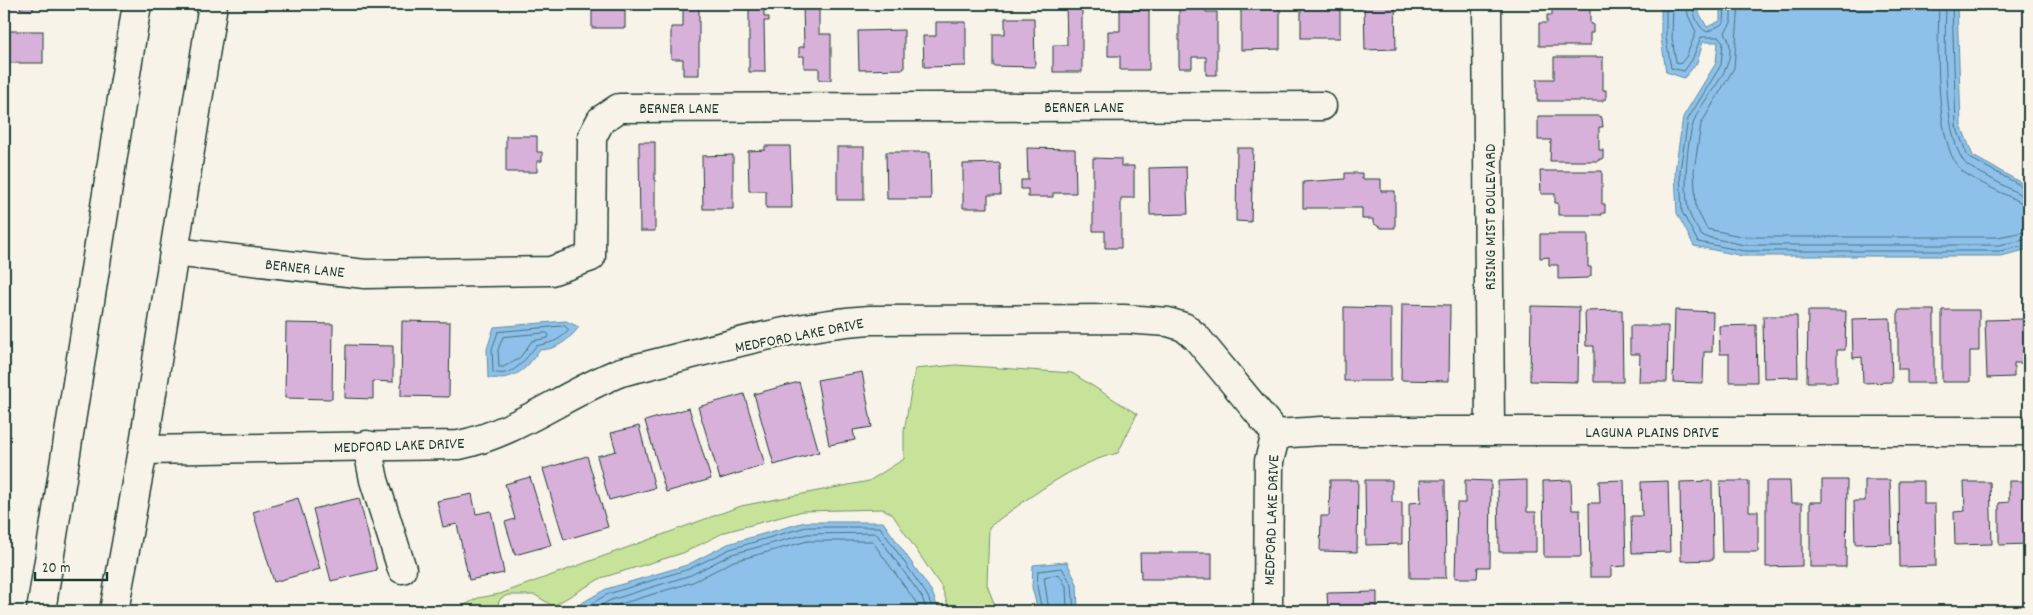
<svg xmlns="http://www.w3.org/2000/svg" width="2033" height="615" font-family="Dekko,sans-serif">
<style>
.green{fill:#c7e39a;stroke:#739067}
.water{fill:#8dc1ea;stroke:#618ca1}
.lines{fill:none;stroke-linecap:round;stroke-linejoin:round}
.shore{stroke:#4b727d;stroke-width:1}
.building{fill:#d7b1da;stroke:#1f3d34}
.minor-casing{stroke:#1f3d34;stroke-width:31}
.major-casing{stroke:#1f3d34;stroke-width:31}
.minor{stroke:#f7f3e8;stroke-width:28}
.major{stroke:#f7f3e8;stroke-width:28}
.labels{text-anchor:middle;stroke-width:4;stroke-linejoin:round;paint-order:stroke}
.street-label{font-size:16px;fill:#1f3d34;stroke:#f7f3e8}
</style>
<rect width="100%" height="100%" fill="#f7f3e8"/>
<filter id="ink" filterUnits="userSpaceOnUse"><feTurbulence type="fractalNoise" baseFrequency=".02" numOctaves="2"/><feDisplacementMap in="SourceGraphic" scale="10" xChannelSelector="R" yChannelSelector="G"/><feConvolveMatrix kernelMatrix="1 2 1 2 8 2 1 2 1" color-interpolation-filters="sRGB"/></filter>
<g filter="url(#ink)">
<path class="green" d="M 956,365 L 1072,373 L 1137,414 L 1118,453 C 1075,462 1024,501 989,527 L 987,585 L 997,611 L 950,611 L 942,588 L 892,514 L 883,509 L 803,511 L 725,532 L 683,553 L 601,578 L 553,606 L 535,595 L 508,595 L 501,598 L 494,611 L 453,611 L 478,598 L 500,594 L 741,506 L 869,481 L 904,459 L 904,431 L 915,369 Z"/>
<g class="water">
<polygon points="1661,4 1698,4 1698,11 1707,27 1720,21 1720,4 1957,4 1961,125 1973,156 2029,187 2029,249 2001,256 1743,256 1694,246 1677,213 1675,171 1683,117 1716,63 1718,42 1703,42 1697,63 1684,78 1666,72 1661,38"/>
<path d="M 566,321 L 579,327 C 568,341 556,350 539,350 C 525,372 514,380 488,378 L 487,349 L 494,327 Z"/>
<polygon points="805,522 883,522 932,592 939,611 568,611 606,589 687,565 728,544"/>
<polygon points="1067,562 1077,584 1078,611 1038,611 1032,587 1033,565"/>
<polygon points="1454,606 2029,608 2029,611 1449,611"/>
<polygon points="508,607 535,607 540,611 506,611"/>
</g>
<g class="lines">
<g class="shore">
<polyline points="1666,4 1666,38 1671,68 1684,71 1692,60 1701,37 1719,37 1723,42 1721,65 1688,119 1680,171 1682,212 1698,242 1744,251 2000,251 2029,245"/>
<polyline points="1673,4 1672,38 1676,62 1680,64 1686,57 1696,32 1688,15 1687,4"/>
<path d="M 1693,4 C 1693,14 1698,28 1707,32 L 1724,23 L 1725,4"/>
<path d="M 1731,4 L 1731,23 L 1725,32 C 1744,65 1704,93 1694,121 C 1686,143 1684,186 1688,209 C 1690,218 1697,228 1702,236 L 1744,245 L 1999,245 L 2029,239"/>
<polyline points="1739,4 1734,68 1701,124 1694,171 1696,208 1707,229 1745,237 1998,237 2029,231"/>
<path d="M 1939,4 C 1938,42 1934,141 1960,169 C 1970,179 2005,194 2020,202 L 2029,204"/>
<path d="M 1946,4 C 1945,38 1942,144 1968,166 L 2023,196 L 2029,197"/>
<polyline points="1952,4 1956,126 1968,157 2029,190"/>
<path d="M 565,326 L 569,330 C 557,343 551,342 536,346 C 525,359 513,379 493,372 L 492,349 L 498,332 Z"/>
<polygon points="547,333 549,335 548,338 532,341 519,359 503,367 499,367 498,350 503,337"/>
<polyline points="578,611 608,594 689,569 730,549 806,527 880,527 927,595 934,611"/>
<polyline points="590,611 611,600 691,575 732,554 807,534 876,533 922,597 927,611"/>
<polyline points="605,611 614,606 693,582 734,561 808,541 872,541 915,601 919,611"/>
<polyline points="1042,611 1037,586 1038,571 1062,568 1072,585 1074,611"/>
<polyline points="1049,611 1044,577 1059,574 1066,586 1067,611"/>
<polyline points="1456,611 1574,611"/>
</g>
</g>
<g class="building">
<polygon points="21,4 34,4 33,10 20,9"/>
<rect x="592" y="4" width="33" height="24"/>
<polygon points="683,4 699,4 699,75 683,75 683,59 671,59 671,27 683,27"/>
<polygon points="749,4 764,4 764,17 769,17 769,21 764,21 765,72 749,72"/>
<polygon points="803,4 819,4 819,34 831,34 831,80 819,80 819,68 804,68 804,56 799,56 799,47 804,47"/>
<polygon points="1066,4 1082,4 1082,72 1053,72 1053,45 1067,45"/>
<polygon points="1179,4 1206,4 1206,12 1217,12 1217,75 1206,75 1206,57 1192,57 1192,68 1179,68"/>
<rect x="1301" y="4" width="39" height="34"/>
<polygon points="1364,4 1395,4 1396,49 1365,50"/>
<polygon points="1552,4 1590,4 1590,24 1593,24 1593,33 1590,33 1590,46 1539,46 1539,23 1547,23 1547,15 1552,15"/>
<polygon points="1241,5 1280,5 1280,49 1241,50"/>
<polygon points="1120,9 1149,10 1149,70 1120,70 1120,56 1108,56 1108,31 1120,31"/>
<polygon points="1005,18 1034,18 1035,67 993,66 993,34 1005,34"/>
<polygon points="936,22 966,22 966,66 924,67 923,36 936,36"/>
<polygon points="904,30 904,69 859,70 858,31"/>
<rect x="4" y="31" width="39" height="32"/>
<polygon points="1554,57 1603,57 1603,90 1606,90 1606,99 1603,99 1603,101 1537,101 1537,79 1554,79"/>
<polygon points="1538,116 1599,116 1602,118 1603,127 1599,127 1599,150 1603,150 1603,159 1599,159 1599,161 1550,161 1551,140 1538,140"/>
<polygon points="506,136 537,136 537,152 542,152 542,161 537,161 537,172 506,172"/>
<polygon points="639,142 655,142 655,231 640,231"/>
<polygon points="765,146 790,146 792,208 766,208 766,191 749,191 748,151 765,150"/>
<rect x="837" y="147" width="27" height="53"/>
<polygon points="1027,148 1075,149 1076,193 1053,193 1053,197 1028,197 1028,189 1021,189 1021,180 1028,180"/>
<polygon points="1237,148 1253,148 1251,222 1236,221"/>
<polygon points="886,152 930,152 931,199 887,199"/>
<polygon points="733,155 733,209 703,209 702,156"/>
<polygon points="1093,158 1121,159 1121,166 1134,166 1134,198 1121,198 1121,248 1105,248 1105,231 1093,231"/>
<polygon points="1000,163 1001,195 988,195 988,208 963,208 963,164"/>
<polygon points="1186,167 1188,214 1150,215 1149,168"/>
<polygon points="1540,171 1602,171 1602,204 1605,204 1605,213 1602,213 1602,215 1558,215 1558,203 1555,203 1555,194 1541,194"/>
<polygon points="1345,173 1362,173 1362,179 1381,179 1381,191 1395,191 1395,228 1381,228 1373,223 1373,219 1362,219 1362,208 1303,208 1303,182 1345,179"/>
<polygon points="1540,234 1588,234 1588,267 1591,267 1591,276 1588,278 1558,279 1558,265 1549,265 1549,257 1540,258"/>
<polygon points="1402,304 1450,305 1449,381 1401,380"/>
<polygon points="1531,306 1579,307 1578,382 1530,381"/>
<polygon points="1344,307 1391,308 1391,381 1344,381"/>
<polygon points="1622,310 1623,382 1594,382 1594,346 1586,346 1585,311"/>
<polygon points="1675,310 1713,312 1712,352 1704,352 1703,383 1673,382"/>
<polygon points="1898,310 1934,310 1934,383 1907,383 1907,369 1898,369"/>
<polygon points="1942,310 1979,310 1979,351 1970,351 1970,382 1942,382"/>
<polygon points="1808,311 1846,311 1845,350 1837,350 1837,382 1807,382"/>
<polygon points="1763,316 1797,316 1798,377 1764,378"/>
<polygon points="1890,318 1892,382 1863,383 1862,357 1853,358 1852,319"/>
<polygon points="2023,319 2024,363 2014,363 2014,377 1987,378 1985,320"/>
<polygon points="402,321 450,322 449,397 401,396"/>
<polygon points="286,323 333,324 332,399 285,398"/>
<polygon points="1756,325 1757,382 1729,382 1729,354 1720,354 1719,326"/>
<polygon points="1630,326 1668,326 1667,382 1639,382 1640,354 1630,354"/>
<polygon points="346,345 393,346 393,382 373,381 373,399 345,398"/>
<polygon points="862,372 872,427 853,430 855,440 829,445 817,380"/>
<polygon points="799,382 819,452 774,465 754,394"/>
<polygon points="744,394 765,465 720,479 698,407"/>
<polygon points="689,408 711,479 666,492 645,421"/>
<polygon points="639,426 655,488 609,500 597,456 616,451 611,433"/>
<polygon points="587,456 608,527 564,540 543,469"/>
<polygon points="530,477 551,545 515,555 505,522 515,519 505,484"/>
<polygon points="1330,480 1358,480 1357,552 1320,551 1321,516 1329,516"/>
<polygon points="1365,480 1392,480 1392,502 1402,502 1402,544 1366,545"/>
<polygon points="1420,480 1445,480 1446,578 1410,578 1409,503 1421,502"/>
<polygon points="1465,480 1491,481 1490,567 1478,567 1477,578 1455,578 1457,503 1465,503"/>
<polygon points="1527,480 1527,512 1536,512 1536,552 1499,552 1498,481"/>
<polygon points="1571,480 1572,510 1580,510 1581,557 1544,557 1543,481"/>
<polygon points="1624,480 1626,566 1611,567 1611,577 1590,577 1589,503 1600,503 1599,481"/>
<polygon points="1822,480 1847,480 1846,567 1810,567 1810,502 1822,502"/>
<polygon points="1865,480 1890,480 1892,543 1855,544 1854,501 1865,501"/>
<polygon points="1668,481 1670,552 1632,553 1631,516 1642,516 1641,482"/>
<polygon points="1712,481 1713,560 1681,561 1680,482"/>
<polygon points="1720,481 1749,481 1749,511 1758,511 1758,552 1722,552"/>
<polygon points="1766,481 1790,481 1791,503 1802,503 1802,566 1766,567"/>
<polygon points="1899,481 1924,481 1924,504 1935,504 1936,566 1900,567"/>
<polygon points="2009,481 2029,481 2029,544 1999,545 1999,503 2009,502"/>
<polygon points="1964,482 1990,482 1992,544 1955,545 1954,512 1965,511"/>
<polygon points="472,494 476,514 491,511 504,573 469,580 457,524 443,527 437,501"/>
<polygon points="298,498 320,569 274,582 253,512"/>
<polygon points="359,498 377,570 331,581 313,509"/>
<polygon points="1140,553 1212,553 1212,579 1141,579"/>
<polygon points="1377,592 1377,611 1328,611 1327,593"/>
</g>
<g class="lines">
<g class="minor-casing">
<g id="minor">
<polyline points="1487,4 1490,431"/>
<polyline points="174,252 365,274 551,271 591,257 592,137 601,120 619,108 1322,106"/>
<polyline points="1276,434 1321,431 2029,431"/>
<polyline points="367,445 374,480 402,569"/>
<path d="M 143,450 L 459,445 C 517,433 566,393 621,372 C 702,353 787,325 870,320 L 1124,319 L 1168,322 L 1184,327 L 1196,337 L 1276,434"/>
<polyline points="1268,611 1269,461 1276,434"/>
</g>
</g>
<g class="major-casing">
<g id="major">
<polyline points="41,611 137,4"/>
<polyline points="114,611 143,450 213,4"/>
</g>
</g>
<use href="#minor" class="minor"/>
<use href="#major" class="major"/>
</g>
</g>
<g class="labels">
<g class="street-label">
<text x="1084" y="112">BERNER LANE</text>
<text x="679" y="113">BERNER LANE</text>
<text transform="translate(1489 217) rotate(-90)" y="6">RISING MIST BOULEVARD</text>
<text transform="translate(305 267) rotate(6)" y="6">BERNER LANE</text>
<text transform="translate(799 334) rotate(-11)" y="6">MEDFORD LAKE DRIVE</text>
<text x="1652" y="437">LAGUNA PLAINS DRIVE</text>
<text transform="translate(399 444) rotate(-2)" y="6">MEDFORD LAKE DRIVE</text>
<text transform="translate(1270 520) rotate(-88)" y="6">MEDFORD LAKE DRIVE</text>
</g>
</g>
<rect width="2033" height="615" fill="none" stroke="#f7f3e8" stroke-width="20"/>
<rect x="10" y="10" width="2013" height="595" fill="none" stroke="#1f3d34" stroke-width="2" filter="url(#ink)"/>
<path d="M35 572v8h72v-8" fill="none" stroke="#1f3d34" stroke-width="2.5"/>
<text x="42" y="572" font-size="15" fill="#1f3d34" stroke="#f7f3e8" stroke-width="4" paint-order="stroke">20 m</text>
</svg>
